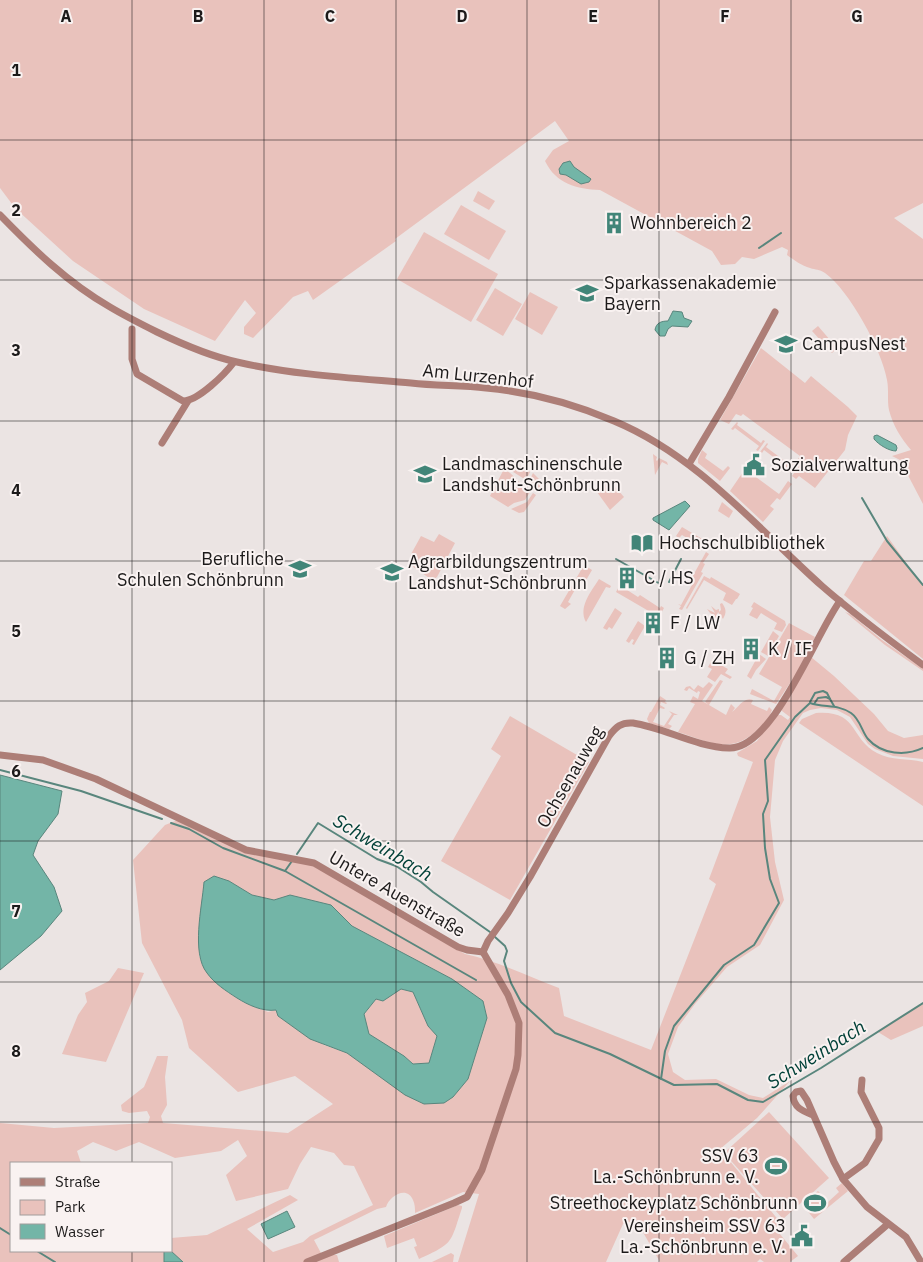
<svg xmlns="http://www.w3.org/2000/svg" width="923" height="1262" font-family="'IBM Plex Sans',sans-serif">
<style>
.green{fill:#e9c2bc;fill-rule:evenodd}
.water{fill:#73b5a7;stroke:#59867d;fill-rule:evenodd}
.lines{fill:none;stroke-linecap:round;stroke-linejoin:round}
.stream{stroke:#59867d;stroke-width:2}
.minor{stroke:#ad7e77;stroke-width:7}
.grid{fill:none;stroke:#1c1a1a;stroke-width:1;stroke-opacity:0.55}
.labels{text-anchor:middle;stroke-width:4;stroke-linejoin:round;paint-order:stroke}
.poi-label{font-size:18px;fill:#1c1a1a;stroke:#f9f2f1;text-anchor:start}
.street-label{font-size:18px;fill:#1c1a1a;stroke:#f9f2f1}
.water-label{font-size:19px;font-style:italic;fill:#024138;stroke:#f9f2f1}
.grid-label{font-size:16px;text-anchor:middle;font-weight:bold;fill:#1c1a1a;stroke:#f9f2f1;stroke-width:4;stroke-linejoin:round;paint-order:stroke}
</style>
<rect width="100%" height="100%" fill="#ebe4e3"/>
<g class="green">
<path d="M 0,0 L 923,0 L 923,203 L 894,218 L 923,239 L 923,504 L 900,460 L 892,456 L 911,450 C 901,438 893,426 889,410 C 887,401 889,390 887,380 C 882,350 849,290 825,273 C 819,269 816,270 810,268 C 802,266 794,260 787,255 L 788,250 L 782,247 L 754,259 L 742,257 L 735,264 L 721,265 L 712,251 L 600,190 C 577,189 556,184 545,161 L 553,150 L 569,141 L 555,121 L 395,239 L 396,241 L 313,300 L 308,291 L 293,297 L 253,338 L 244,334 L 244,327 L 256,313 L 245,300 L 215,341 L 144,309 L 73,261 L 15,208 L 0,188 Z"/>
<polygon points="478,191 495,201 489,210 473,201"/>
<polygon points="461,205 506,231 489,260 444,234"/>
<polygon points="424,232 498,274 471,322 397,279"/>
<polygon points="495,288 522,304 503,336 476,320"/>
<polygon points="530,292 558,307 542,335 515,319"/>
<polygon points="818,326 837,348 832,353 812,331"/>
<polygon points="761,348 805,383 811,376 848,407 857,416 848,435 845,450 815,488 799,476 796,479 792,476 801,463 798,459 800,456 743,414 741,416 736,414 729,424 720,420"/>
<polygon points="737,422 738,423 737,425 761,443 763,440 765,441 758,451 756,450 759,446 735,428 733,430 731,429"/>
<polygon points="767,443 768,444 766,447 790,465 792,463 794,464 788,472 786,470 788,468 764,450 762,453 760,452"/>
<polygon points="702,450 707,454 705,458 723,471 728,466 730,468 720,481 698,463 698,459"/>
<polygon points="653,454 657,457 656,460 657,461 659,458 667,462 668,465 662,462 655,475"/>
<polygon points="511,461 530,472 526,480 505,467"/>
<path d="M 504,469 C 515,475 520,485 530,492 L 525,500 L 514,503 L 508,507 L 490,496 Z"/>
<polygon points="745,469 779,494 788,481 792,484 780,500 777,498 770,506 774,509 763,522 730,491"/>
<polygon points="533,473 541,481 542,484 537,492 534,490 529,481"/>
<polygon points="609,480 624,497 610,510 597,492"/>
<polygon points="533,493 536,495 524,512 519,513 511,509 527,502"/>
<polygon points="722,502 733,511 729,518 718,511"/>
<polygon points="682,527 704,540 700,546 682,535 679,538 676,536"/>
<polygon points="439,534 455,543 437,577 432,580 412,566 410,562 410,556 421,536 434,542"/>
<polygon points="887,536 920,582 923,584 923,659 844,595 864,561 871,561"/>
<polygon points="706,552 709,554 703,563 705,564 701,572 703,573 682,610 679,609 681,606 678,604 681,605 693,583 690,581"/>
<polygon points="584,565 592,570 585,582 581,579 568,602 571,604 565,609 560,606"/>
<polygon points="704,576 710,579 711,577 740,594 737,599 736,599 732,605 723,600 726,593 704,580 687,609 686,608"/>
<path d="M 599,579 L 611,586 L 610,588 L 606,587 L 586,622 C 578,607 591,592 599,579 Z"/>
<polygon points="621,583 621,586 638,597 640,595 660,608 661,606 664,608 659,617 616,592"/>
<polygon points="754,602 785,621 786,625 782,632 774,629 777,623 761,613 757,619 749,615 753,608 751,607"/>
<path d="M 722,603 C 726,609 727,612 723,619 L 718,612 L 716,618 L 718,620 L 715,623 L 711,621 L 714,615 L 710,613 L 707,609 L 715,613 L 711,606 L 716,610 L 719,609 L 719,612 L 721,610 L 720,604 Z"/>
<polygon points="615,608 622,613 612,629 609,627 607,630 603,628"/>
<polygon points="845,612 850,614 882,640 923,669 923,671 885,645"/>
<polygon points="638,621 645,626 634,645 632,644 634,640 632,639 629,643 626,641"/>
<polygon points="789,623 815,637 796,674 776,704 750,694 752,689 774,701 782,687 759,674"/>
<polygon points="773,631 779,636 768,656 761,652"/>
<polygon points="759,654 766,659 756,670 751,679 747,676"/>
<path d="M 811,657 L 834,676 L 874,714 L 888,731 L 904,738 L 923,735 L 923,759 L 893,756 L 875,749 L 868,744 L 850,717 L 837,710 L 821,708 L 810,710 L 803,713 L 783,741 L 775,760 L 770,817 L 775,862 L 784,900 L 760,945 L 727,967 L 695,1004 L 678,1027 L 668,1054 L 673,1072 L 685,1080 L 716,1079 L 749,1095 L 763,1098 L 790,1081 L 757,1118 L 720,1149 L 780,1222 L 775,1228 L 798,1256 L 790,1262 L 764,1262 L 760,1259 L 757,1262 L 660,1262 L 636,1220 L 623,1224 L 606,1262 L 458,1262 L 479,1194 L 463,1192 L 415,1213 C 415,1209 415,1204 413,1200 C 407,1185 389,1196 386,1207 L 377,1209 L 314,1240 L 322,1255 L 337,1255 L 339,1262 L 0,1262 L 0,1123 L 54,1128 L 148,1123 L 150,1117 L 147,1111 L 129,1113 L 122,1111 L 121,1105 L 144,1087 L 157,1056 L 168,1056 L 165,1077 L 167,1105 L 161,1116 L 163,1123 L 288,1133 L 333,1104 L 295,1076 L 238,1092 L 189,1048 L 182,1020 L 142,943 L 133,860 L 165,825 L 178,820 L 227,844 L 313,865 L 465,954 C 497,961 527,976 559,988 L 564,1016 L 651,1050 L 716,884 L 709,879 L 753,762 L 738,756 L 737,753 L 757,741 L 776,715 L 781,715 L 788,720 L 790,717 L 782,711 L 781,709 ZM 229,881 L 252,895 L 274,900 L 290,896 L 331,905 L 352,926 L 452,979 L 483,1001 L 487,1018 L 468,1079 L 453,1097 L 370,1069 L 347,1053 L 324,1045 L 278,1016 L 276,1010 L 268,1012 L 243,1002 L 226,991 L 199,956 L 200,921 L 204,882 ZM 238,1140 L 247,1156 L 226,1175 L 236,1201 L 288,1189 L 300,1164 L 311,1147 L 334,1153 L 344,1165 L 354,1166 L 373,1205 L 310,1236 L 303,1242 L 273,1252 L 247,1229 L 298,1200 L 290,1195 L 207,1235 L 171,1238 L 171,1251 L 11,1251 L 11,1163 L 81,1163 L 77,1151 L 93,1142 L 116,1151 L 139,1142 L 175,1158 L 221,1151 Z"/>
<polygon points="712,660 714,661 713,663 717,666 719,664 728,669 725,673 732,677 730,679 721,674 715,682 707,677 712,669 708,667"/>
<path d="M 720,680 L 723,681 L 709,705 L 726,715 L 731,704 L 735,708 L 732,712 C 739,707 744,696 753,700 L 751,704 L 767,711 L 769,707 L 772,710 C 769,719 762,726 755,732 C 729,755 707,741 678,732 L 695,704 L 690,702 L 693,696 L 698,699 L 700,692 L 698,691 L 697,693 L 689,688 L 687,691 L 684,690 L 686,687 L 690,686 L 694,690 L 698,685 L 703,688 L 709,682 L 713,685 L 702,701 L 709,705 L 705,702 Z"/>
<polygon points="660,696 666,700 665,702 667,703 666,704 661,702 660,705 665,708 664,709 660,708 653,722 664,726 672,714 669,711 678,715 674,715 668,724 672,726 669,729 649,723 647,719 650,712 651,712"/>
<path d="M 816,713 C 859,710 849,738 877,753 C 892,761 907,758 923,762 L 923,806 L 799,723 L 802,719 Z"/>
<polygon points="510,716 589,762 510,900 441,861 501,756 491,749"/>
<polygon points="118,968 144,973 106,1062 62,1054 78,1015 87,1002 85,993 109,981"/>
<polygon points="401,989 413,992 428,1026 437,1036 429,1063 413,1064 404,1056 369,1034 364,1015 376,999 383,1001"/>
<polygon points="923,1003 923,1026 891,1040 878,1032"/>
<polygon points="769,1112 829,1178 783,1219 724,1153"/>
<polygon points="842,1183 848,1191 814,1219 802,1204 818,1191 828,1202 839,1192 836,1188"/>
<path d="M 458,1205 L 462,1206 L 462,1208 C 450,1244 454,1243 419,1259 L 414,1247 L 417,1246 L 414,1238 L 387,1248 L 384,1236 Z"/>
<polygon points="451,1253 454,1255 453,1262 432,1262"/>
</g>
<g class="water">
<polygon points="570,161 574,167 591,179 589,182 581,184 566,175 560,174 559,169 563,163"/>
<path d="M 673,311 L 682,312 L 684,318 L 692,321 L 688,327 L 672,326 L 668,329 L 665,336 L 660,336 L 655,330 C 656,323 661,321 668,321 Z"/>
<path d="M 877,435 L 896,445 L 897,448 L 896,451 C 889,451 879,445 874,439 L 874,436 Z"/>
<polygon points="685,501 690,506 669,530 653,520 653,518"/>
<polygon points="0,775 62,791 58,814 38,841 33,855 54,887 62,911 41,936 0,970"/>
<path d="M 214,876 L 229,881 L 252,895 L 274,900 L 290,895 L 331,905 L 352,926 L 452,979 L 483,1001 L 487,1018 L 468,1079 L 453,1097 L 444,1103 L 424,1104 L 405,1095 L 347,1053 L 310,1039 L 278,1016 L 276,1010 C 263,1012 248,1005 237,998 C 226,991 214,983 207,973 C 191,953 202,907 204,882 ZM 401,989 L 413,992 L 428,1026 L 437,1036 L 429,1063 L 413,1064 L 404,1056 L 369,1034 L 364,1014 L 376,999 L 383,1001 Z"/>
<polygon points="287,1211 295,1227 268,1239 261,1224"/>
<polygon points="164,1251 171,1251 183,1262 164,1262"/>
</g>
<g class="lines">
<g class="stream">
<polyline points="759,248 781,233"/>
<polyline points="862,498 887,541 923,585"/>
<polyline points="616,559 662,585"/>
<polyline points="669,582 681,559"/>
<polyline points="810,702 815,693 823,691 827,693 830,699"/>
<polyline points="814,704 818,698 826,697 830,699 834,706"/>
<polyline points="0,770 81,791 162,819"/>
<polyline points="171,823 189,829 223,848 285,871 476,980"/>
<polyline points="297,854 318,823 377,859 396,866 421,882 433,892 490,932"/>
<polyline points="285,871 292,861"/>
<polyline points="495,937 505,946 507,951 504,961 511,983 521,1002 555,1033 610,1054 674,1085 717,1084 748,1100 763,1102 821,1068 923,1003"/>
<path d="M 661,1079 L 665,1051 L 674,1026 L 724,965 L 754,945 L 779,903 L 770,879 L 765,848 L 763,814 L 768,801 L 765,760 L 795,717 L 810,703 C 824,708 838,704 851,713 C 860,719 862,732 868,739 C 882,755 906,756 923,748"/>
<polyline points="0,1228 11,1235"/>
<polyline points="37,1251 55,1262"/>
</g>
<g class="minor">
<path d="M 0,215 C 33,249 68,283 110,307 C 125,316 141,324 157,332 C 182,344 209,356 237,362 C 294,375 353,378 411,383 C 436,386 461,385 486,388 C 530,392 574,404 614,421 C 698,456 756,527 822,586 C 854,614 889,640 923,665"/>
<path d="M 132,329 L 132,359 L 137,374 L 183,401 C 198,401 225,374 234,362"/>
<polyline points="162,443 188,401"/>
<polyline points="689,464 729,397 775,312"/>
<polyline points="0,755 43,760 96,779 246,850 314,863 458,947 467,950 483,952"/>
<path d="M 483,952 L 488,941 L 508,913 L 530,877 L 609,736 C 616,727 621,722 633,723 C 665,728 696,747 729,748 C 773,750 816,633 840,601"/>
<path d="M 813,1115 C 803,1111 794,1108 793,1096 L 796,1092 L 801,1091 L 807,1100 L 834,1162 L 843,1179 L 867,1207 L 906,1237 L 921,1262"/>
<polyline points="843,1179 865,1163 879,1139 879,1128 861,1092 862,1080"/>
<polyline points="307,1262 454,1203 467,1197 482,1170 516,1069 518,1055 519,1023 508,995 483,952"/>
<polyline points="844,1262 888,1224"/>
</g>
</g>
<path class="grid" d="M 132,0 L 132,1163M 264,0 L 264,1262M 396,0 L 396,1262M 527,0 L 527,1262M 659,0 L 659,1262M 791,0 L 791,1262M 0,140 L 923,140M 0,280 L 923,280M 0,421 L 923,421M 0,561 L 923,561M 0,701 L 923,701M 0,841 L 923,841M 0,982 L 923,982M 0,1122 L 923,1122M 132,1251 L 132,1262"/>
<defs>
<g id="building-bare" transform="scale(1.725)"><path d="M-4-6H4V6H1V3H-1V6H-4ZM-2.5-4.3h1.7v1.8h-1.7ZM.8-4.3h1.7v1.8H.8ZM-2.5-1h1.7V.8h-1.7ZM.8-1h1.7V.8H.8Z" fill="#418578" stroke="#f9f2f1" stroke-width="2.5" paint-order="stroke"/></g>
<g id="university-bare" transform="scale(1.725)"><path d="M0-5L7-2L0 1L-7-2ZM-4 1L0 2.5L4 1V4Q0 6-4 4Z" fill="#418578" stroke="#f9f2f1" stroke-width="2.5" paint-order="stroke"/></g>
<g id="school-bare" transform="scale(1.725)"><path d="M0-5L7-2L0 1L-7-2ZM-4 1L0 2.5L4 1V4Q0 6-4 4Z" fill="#418578" stroke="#f9f2f1" stroke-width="2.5" paint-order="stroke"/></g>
<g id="civic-bare" transform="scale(1.725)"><path d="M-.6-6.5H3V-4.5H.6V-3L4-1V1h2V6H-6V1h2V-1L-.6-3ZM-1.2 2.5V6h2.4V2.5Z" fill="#418578" stroke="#f9f2f1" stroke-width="2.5" paint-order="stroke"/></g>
<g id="library-bare" transform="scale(1.725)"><path d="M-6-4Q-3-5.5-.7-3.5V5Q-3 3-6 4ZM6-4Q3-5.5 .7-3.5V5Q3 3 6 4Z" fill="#418578" stroke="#f9f2f1" stroke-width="2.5" paint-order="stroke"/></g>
<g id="stadium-bare" transform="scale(1.725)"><path d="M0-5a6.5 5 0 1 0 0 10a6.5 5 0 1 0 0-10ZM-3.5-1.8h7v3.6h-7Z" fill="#418578" stroke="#f9f2f1" stroke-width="2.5" paint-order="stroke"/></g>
</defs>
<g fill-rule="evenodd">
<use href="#building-bare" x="614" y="223"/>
<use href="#university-bare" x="587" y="293"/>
<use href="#school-bare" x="786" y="344"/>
<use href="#civic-bare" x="754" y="465"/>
<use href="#university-bare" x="425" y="474"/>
<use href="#library-bare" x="642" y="543"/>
<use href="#school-bare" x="300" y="569"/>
<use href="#university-bare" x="392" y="572"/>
<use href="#building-bare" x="627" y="578"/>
<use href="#building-bare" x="653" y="623"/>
<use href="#building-bare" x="751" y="649"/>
<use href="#building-bare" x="667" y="658"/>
<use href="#stadium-bare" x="776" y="1166"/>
<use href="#stadium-bare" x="815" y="1203"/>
<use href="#civic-bare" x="802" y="1236"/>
</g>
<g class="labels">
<g class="poi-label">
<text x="630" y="229">Wohnbereich 2</text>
<text x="604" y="289">Sparkassenakademie<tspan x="604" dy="21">Bayern</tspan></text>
<text x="802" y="350">CampusNest</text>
<text x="442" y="470">Landmaschinenschule<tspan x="442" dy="21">Landshut-Schönbrunn</tspan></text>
<text x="771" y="471">Sozialverwaltung</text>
<text x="659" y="549">Hochschulbibliothek</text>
<text x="284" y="565" text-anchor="end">Berufliche<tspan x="284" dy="21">Schulen Schönbrunn</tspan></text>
<text x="408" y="568">Agrarbildungszentrum<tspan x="408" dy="21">Landshut-Schönbrunn</tspan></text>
<text x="644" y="584">C / HS</text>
<text x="670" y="629">F / LW</text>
<text x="768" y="655">K / IF</text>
<text x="684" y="664">G / ZH</text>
<text x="759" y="1162" text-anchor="end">SSV 63<tspan x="759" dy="21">La.-Schönbrunn e. V.</tspan></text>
<text x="798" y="1209" text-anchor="end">Streethockeyplatz Schönbrunn</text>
<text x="786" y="1232" text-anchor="end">Vereinsheim SSV 63<tspan x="786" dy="21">La.-Schönbrunn e. V.</tspan></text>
</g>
<g class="street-label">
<text transform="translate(478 376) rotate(6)" y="6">Am Lurzenhof</text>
<text transform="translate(570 777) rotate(-60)" y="6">Ochsenauweg</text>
<text transform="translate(397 894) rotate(30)" y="6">Untere Auenstraße</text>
</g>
<g class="water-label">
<text transform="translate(383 847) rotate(31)" y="7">Schweinbach</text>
<text transform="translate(816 1054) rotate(-32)" y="7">Schweinbach</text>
</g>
</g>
<g class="grid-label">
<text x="66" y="22">A</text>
<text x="198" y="22">B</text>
<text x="330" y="22">C</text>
<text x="462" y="22">D</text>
<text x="593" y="22">E</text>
<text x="725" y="22">F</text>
<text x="857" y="22">G</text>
<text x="16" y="76">1</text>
<text x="16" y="216">2</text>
<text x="16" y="356">3</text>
<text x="16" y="496">4</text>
<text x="16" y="637">5</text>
<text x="16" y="777">6</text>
<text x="16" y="917">7</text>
<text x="16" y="1057">8</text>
</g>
<rect x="10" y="1162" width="162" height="90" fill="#f9f2f1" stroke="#a19c9b"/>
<rect x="20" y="1178" width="25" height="8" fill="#ad7e77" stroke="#a19c9b"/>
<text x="55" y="1187" font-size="15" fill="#1c1a1a">Straße</text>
<rect x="20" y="1200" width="25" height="15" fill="#e9c2bc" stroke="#a19c9b"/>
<text x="55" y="1212" font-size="15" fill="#1c1a1a">Park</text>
<rect x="20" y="1224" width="25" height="15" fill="#73b5a7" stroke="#a19c9b"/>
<text x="55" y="1237" font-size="15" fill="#1c1a1a">Wasser</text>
</svg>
